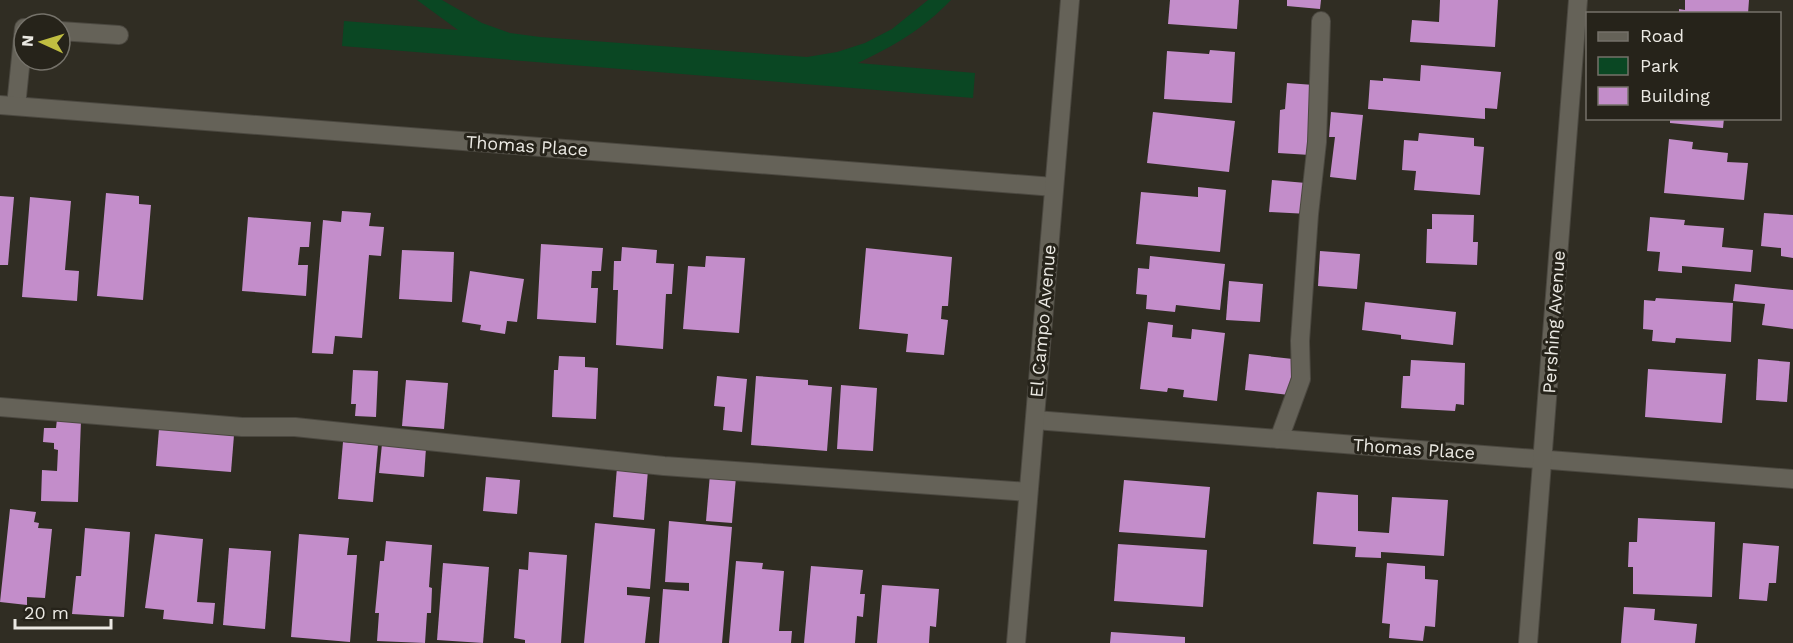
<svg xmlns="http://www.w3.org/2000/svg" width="1793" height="643" font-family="'Work Sans',sans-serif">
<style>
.green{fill:#0a4723}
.building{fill:#c38dca}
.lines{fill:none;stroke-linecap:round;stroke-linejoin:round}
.lane-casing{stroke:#4b4840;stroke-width:20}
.street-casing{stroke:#4b4840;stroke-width:20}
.lane{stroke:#656258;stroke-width:18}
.street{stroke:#656258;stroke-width:18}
.labels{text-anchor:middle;stroke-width:6;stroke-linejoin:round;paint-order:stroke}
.street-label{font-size:18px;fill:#ebe9e3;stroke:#26231a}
</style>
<rect width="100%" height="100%" fill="#302d23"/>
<path class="green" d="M 417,0 L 442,0 L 482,23 L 510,33 L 540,37 L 807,57 L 837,52 L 865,43 L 892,29 L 928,0 L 951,0 C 923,29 894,46 858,63 L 975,73 L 973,98 L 342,46 L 344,21 L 458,30 Z"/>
<g class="building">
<polygon points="1170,0 1239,0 1237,29 1168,24"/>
<polygon points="1287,0 1321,0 1320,9 1287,6"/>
<polygon points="1440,0 1498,0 1495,47 1410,42 1412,20 1439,22"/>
<polygon points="1685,0 1749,0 1748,14 1679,14 1679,9 1685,10"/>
<polygon points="1210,50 1235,52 1232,103 1164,99 1167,51 1209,54"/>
<polygon points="1421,65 1501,72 1497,109 1485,108 1485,119 1368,109 1370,80 1383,81 1383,78 1420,81"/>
<polygon points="1287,83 1314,85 1310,155 1278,153 1280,110 1285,109"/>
<polygon points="1153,112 1235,121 1229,172 1147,163"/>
<polygon points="1331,112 1363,115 1356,180 1330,177 1335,137 1329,137"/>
<polygon points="1670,118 1724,118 1723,128 1670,123"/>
<polygon points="1419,133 1474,138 1474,146 1484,147 1480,195 1414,190 1416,171 1402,170 1404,140 1418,141"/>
<polygon points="1669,139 1693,142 1692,149 1728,153 1727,162 1748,163 1744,200 1664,193"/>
<polygon points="1272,180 1306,183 1309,214 1269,212"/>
<polygon points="1198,187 1226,190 1220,252 1136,244 1141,192 1198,197"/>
<polygon points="106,193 139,196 139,204 151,205 143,300 97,296"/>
<polygon points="0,196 14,197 8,265 0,265"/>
<polygon points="30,197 71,201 65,270 79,271 77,301 22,297"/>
<polygon points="342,211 371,213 369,226 384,227 381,256 369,255 362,338 335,336 333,354 312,353 323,220 341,222"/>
<polygon points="1764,213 1793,215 1793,258 1781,256 1781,248 1761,246"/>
<polygon points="1432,214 1474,215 1473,242 1478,242 1477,265 1426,263 1427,229 1432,229"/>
<polygon points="248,217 311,222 309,247 300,247 298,265 308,265 306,296 242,291"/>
<polygon points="1650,217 1685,220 1684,225 1724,228 1722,247 1753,250 1751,272 1682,266 1682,273 1658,271 1660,252 1647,251"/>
<polygon points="541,244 603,248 601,271 592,271 591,288 598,288 596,323 537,319"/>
<polygon points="622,247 657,250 656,263 674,264 672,294 666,294 663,349 616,345 618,290 613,290 614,261 621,261"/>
<polygon points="866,248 952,257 948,306 942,306 941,319 948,320 944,355 906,352 908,334 859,329"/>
<polygon points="402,250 454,252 452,302 399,299"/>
<polygon points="1320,251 1360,254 1357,289 1318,286"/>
<polygon points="706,256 745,258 739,333 683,329 688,266 705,267"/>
<polygon points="1150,256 1225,264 1220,310 1176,305 1175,312 1146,309 1147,295 1136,294 1138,268 1149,269"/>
<polygon points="470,271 524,279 517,322 507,321 505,334 480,330 481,325 462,322"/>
<polygon points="1229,281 1263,284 1260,322 1226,320"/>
<polygon points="1735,284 1793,290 1793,329 1762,325 1765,304 1733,301"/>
<polygon points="1656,298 1733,303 1731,342 1676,338 1675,343 1652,341 1653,330 1643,329 1644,300 1655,301"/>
<polygon points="1365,302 1456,312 1453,345 1401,339 1401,335 1362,330"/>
<polygon points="1148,322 1173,325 1172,337 1191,339 1192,329 1225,333 1217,401 1183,397 1184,390 1168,388 1167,392 1140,389"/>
<polygon points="1249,354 1293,359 1289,395 1245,390"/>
<polygon points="559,356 585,357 585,367 598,368 596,419 552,417 554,370 558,370"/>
<polygon points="1758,359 1790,362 1787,402 1756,400"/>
<polygon points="1411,360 1465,363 1464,405 1456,404 1455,411 1401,408 1403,376 1410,376"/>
<polygon points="1648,369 1726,374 1722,423 1645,417"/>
<polygon points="353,370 378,371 376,417 355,416 356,404 351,404"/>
<polygon points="717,376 747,379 742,432 723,430 725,407 714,406"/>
<polygon points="756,376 808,380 808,385 832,387 827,451 751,445"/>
<polygon points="406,380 448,383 444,429 402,426"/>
<polygon points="841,385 877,388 873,451 837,449"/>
<polygon points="57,419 81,420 78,502 41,501 42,470 57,471 58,450 54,449 54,443 43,442 44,428 56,428"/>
<polygon points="159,429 234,435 231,472 156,466"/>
<polygon points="343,442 378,445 373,502 338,499"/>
<polygon points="382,444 426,448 424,477 379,473"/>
<polygon points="617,467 648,470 644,520 613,517"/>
<polygon points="710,474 736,477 732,523 706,521"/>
<polygon points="486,477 520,480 517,514 483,511"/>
<polygon points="1124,480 1210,487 1205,538 1119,532"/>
<polygon points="1317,492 1358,495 1358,531 1389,533 1392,497 1448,500 1444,556 1381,552 1381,558 1355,557 1356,547 1313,544"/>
<polygon points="10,509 36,512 34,522 39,523 38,528 52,529 45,598 27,597 27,605 0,602"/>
<polygon points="1638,518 1715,522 1712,597 1633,594 1633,567 1628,567 1629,542 1637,542"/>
<polygon points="669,521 732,527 722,643 659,643 663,589 689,591 689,583 665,582"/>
<polygon points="595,523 655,529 650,589 627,587 627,595 650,597 645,643 584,643"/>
<polygon points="85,528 130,532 124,617 72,614 76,576 81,576"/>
<polygon points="155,534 203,539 197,602 215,603 213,624 163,619 164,610 145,608"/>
<polygon points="299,534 349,538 347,555 357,555 350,642 291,637"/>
<polygon points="386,541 432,545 429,587 432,588 431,613 427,613 425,643 377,641 379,613 375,613 380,561 384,561"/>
<polygon points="1743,543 1779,546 1776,583 1769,583 1767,601 1739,599"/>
<polygon points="1118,544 1207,550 1203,607 1114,601"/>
<polygon points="229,548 271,551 265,629 223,625"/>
<polygon points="529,552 567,555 561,643 525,643 525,640 514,638 519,569 528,570"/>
<polygon points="736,561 763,563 762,569 784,571 779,631 792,631 791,643 729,643"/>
<polygon points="443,563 489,567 483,643 437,640"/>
<polygon points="1387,563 1425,566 1425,579 1438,580 1435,627 1425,626 1423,641 1389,638 1390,624 1382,623"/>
<polygon points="811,566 863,570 860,594 865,594 863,617 857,616 855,643 804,643"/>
<polygon points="882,585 939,589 936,627 930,626 929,643 877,643"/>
<polygon points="1624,607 1655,609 1654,620 1697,624 1695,643 1621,643"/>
<polygon points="1111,632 1185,637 1185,643 1110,643"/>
</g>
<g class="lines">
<g class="lane-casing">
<g id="lane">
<polyline points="60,31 119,35"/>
<polyline points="16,106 24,28"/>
<polyline points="0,407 242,427 295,427 664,466 1028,492"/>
<polyline points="1279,439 1301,379 1300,341 1309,214 1317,142 1321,21"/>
</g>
</g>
<g class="street-casing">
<g id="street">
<polyline points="0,105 1054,187"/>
<polyline points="1035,420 1793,479"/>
<polyline points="1016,643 1070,0"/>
<polyline points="1528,643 1578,0"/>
</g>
</g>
<use href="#lane" class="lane"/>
<use href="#street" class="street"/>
</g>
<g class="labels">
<g class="street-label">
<text transform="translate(527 146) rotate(4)" y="6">Thomas Place</text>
<text transform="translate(1043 321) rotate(-85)" y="6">El Campo Avenue</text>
<text transform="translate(1554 322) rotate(-86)" y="6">Pershing Avenue</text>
<text transform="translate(1414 449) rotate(4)" y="6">Thomas Place</text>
</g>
</g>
<rect x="1586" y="12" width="195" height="108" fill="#26231a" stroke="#75726a" stroke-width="1.5"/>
<rect x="1598" y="32" width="30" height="9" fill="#656258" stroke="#75726a" stroke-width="1.5"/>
<text x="1640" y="42" font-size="18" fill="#ebe9e3">Road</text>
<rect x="1598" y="57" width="30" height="18" fill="#0a4723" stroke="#75726a" stroke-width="1.5"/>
<text x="1640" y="72" font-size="18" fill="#ebe9e3">Park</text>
<rect x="1598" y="87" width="30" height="18" fill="#c38dca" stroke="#75726a" stroke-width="1.5"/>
<text x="1640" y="102" font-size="18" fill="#ebe9e3">Building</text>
<g transform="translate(42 42) rotate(274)"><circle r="28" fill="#26231a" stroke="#75726a" stroke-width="1.5"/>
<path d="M0-4.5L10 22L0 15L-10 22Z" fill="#c0be41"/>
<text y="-9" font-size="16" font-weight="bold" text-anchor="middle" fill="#ebe9e3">N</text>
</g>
<path d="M15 619v9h96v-9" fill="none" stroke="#ebe9e3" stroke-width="3"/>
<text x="24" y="619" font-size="18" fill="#ebe9e3" stroke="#26231a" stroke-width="4.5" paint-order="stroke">20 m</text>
</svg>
